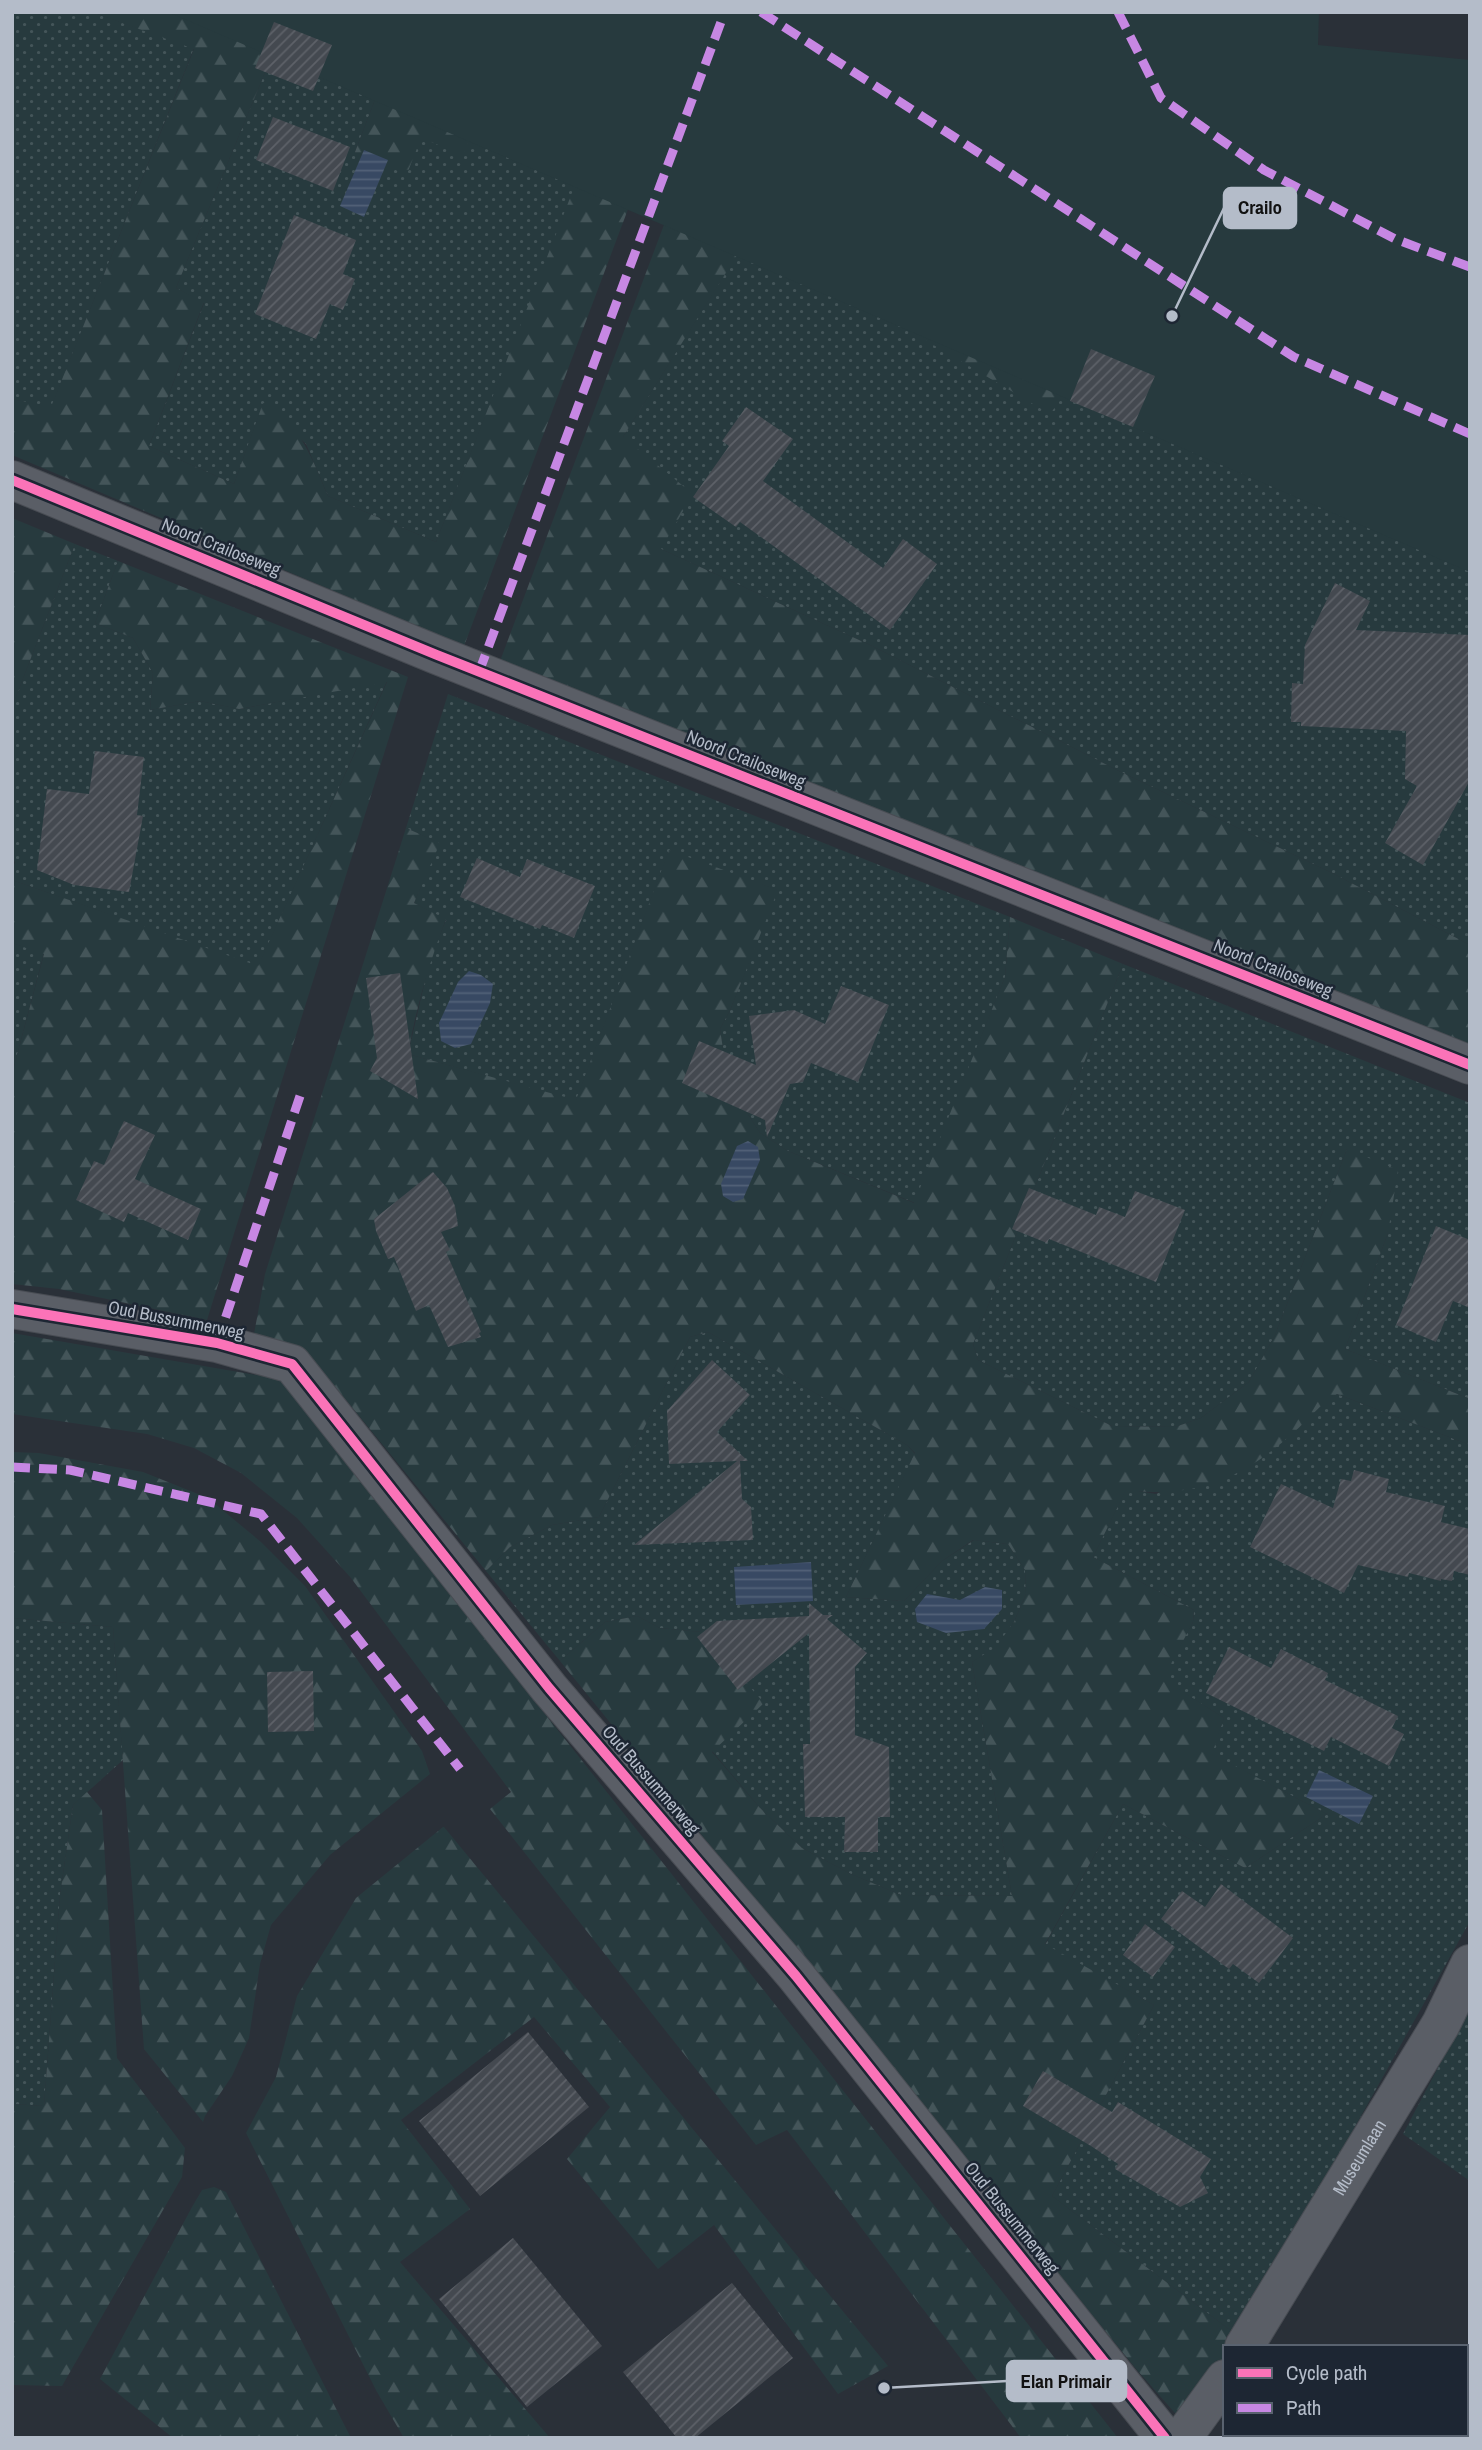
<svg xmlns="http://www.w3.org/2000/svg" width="1482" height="2450" font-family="'Archivo Narrow',sans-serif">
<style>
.grass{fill:url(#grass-dots)}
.forest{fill:url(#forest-firs);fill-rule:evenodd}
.park{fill:#273a3e}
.water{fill:url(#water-rules)}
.building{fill:url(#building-hatch)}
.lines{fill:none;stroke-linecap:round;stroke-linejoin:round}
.minor-casing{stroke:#484c53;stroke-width:40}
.minor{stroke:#5a5e66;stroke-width:38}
.quiet{stroke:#c787e3;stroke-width:9;stroke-dasharray:18 9;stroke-linecap:butt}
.cycleway-casing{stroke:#1d2633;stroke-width:15}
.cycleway{stroke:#fb73b8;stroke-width:10}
.labels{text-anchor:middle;stroke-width:5;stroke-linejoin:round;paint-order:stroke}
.street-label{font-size:18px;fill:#b4bcc9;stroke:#1d2633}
.leader{fill:none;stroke:#b4bcc9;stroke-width:2.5}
.callout-dot{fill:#b4bcc9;stroke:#1d2633;stroke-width:2.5}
.callout{fill:#b4bcc9;stroke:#b4bcc9;stroke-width:2.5}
.callout-label{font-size:19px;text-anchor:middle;font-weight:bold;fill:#111}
</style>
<defs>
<pattern id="grass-dots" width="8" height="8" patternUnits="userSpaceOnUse" patternTransform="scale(1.75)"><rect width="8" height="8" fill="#273a3e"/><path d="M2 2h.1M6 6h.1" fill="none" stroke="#445559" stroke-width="1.8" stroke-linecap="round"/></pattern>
<pattern id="forest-firs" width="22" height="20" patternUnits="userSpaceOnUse" patternTransform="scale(1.75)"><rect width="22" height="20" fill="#273a3e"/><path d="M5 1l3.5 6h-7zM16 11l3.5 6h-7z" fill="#445559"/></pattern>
<pattern id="water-rules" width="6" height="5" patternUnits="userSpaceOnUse" patternTransform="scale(1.75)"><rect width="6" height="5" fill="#384963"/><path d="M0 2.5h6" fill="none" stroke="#526178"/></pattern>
<pattern id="building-hatch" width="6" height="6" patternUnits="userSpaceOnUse" patternTransform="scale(1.75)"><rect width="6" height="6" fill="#444950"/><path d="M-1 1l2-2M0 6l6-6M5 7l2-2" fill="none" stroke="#5d6168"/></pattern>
</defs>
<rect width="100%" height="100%" fill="#2a3038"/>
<g class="grass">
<polygon points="12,12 92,12 194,48 51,408 12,399"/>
<polygon points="271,58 384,76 355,152 357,156 478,118 587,157 436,542 328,496 306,444 263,404 234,484 149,446 204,303 176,288"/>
<polygon points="749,235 1050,413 1083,369 1470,548 1470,945 1334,874 1121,772 870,645 661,549 623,437"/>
<polygon points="75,544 118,561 95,623 133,638 153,673 150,710 200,701 240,709 387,681 258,967 12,880 12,869 15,862 12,860 12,707"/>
<polygon points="448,694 1010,917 1005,977 915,1203 788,1151 760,1133 737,1097 725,1062 720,1029 731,1008 777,890 669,851 576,1101 408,1054 430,959 446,920 414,903 439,843 406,828"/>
<polygon points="12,943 44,953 12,1074"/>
<polygon points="1123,964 1470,1103 1470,1399 1345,1349 1388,1233 1347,1149 1275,1335 1249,1382 1201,1418 1175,1427 1112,1426 978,1360 973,1344"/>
<polygon points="708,1332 907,1445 915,1454 846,1597 904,1601 942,1561 974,1540 1008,1544 1025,1570 1026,1594 1014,1622 996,1648 972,1662 1012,1896 901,1895 851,1874 802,1848 760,1808 712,1751 701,1632 660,1628 637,1616 605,1622 560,1661 486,1571 510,1547 552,1525 599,1517 690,1337"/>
<polygon points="1337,1394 1470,1445 1470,1921 1238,2336 1052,2196 1154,2005 1045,1945 1123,1804 1245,1868 1327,1814 1211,1754 1224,1718 1162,1679 1193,1622 1194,1610 1093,1557 1126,1489 1156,1494"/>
<polygon points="12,1618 113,1627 123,1760 73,1805 60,1895 44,2106 12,2104"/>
<polygon points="1470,2007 1470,2181 1403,2134"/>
</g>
<g class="forest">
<path d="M 92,12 L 696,12 L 666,108 L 464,646 L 12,455 L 12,399 L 51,407 L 194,49 ZM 271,58 L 384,76 L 355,152 L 356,160 L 357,156 L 407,174 L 421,138 L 463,155 L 478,118 L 586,157 L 436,542 L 328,496 C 313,461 300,421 263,403 L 234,484 L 149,446 L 204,302 L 176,288 Z"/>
<polygon points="703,121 1083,369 1050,414 749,236 623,437 693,494 661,549 870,645 1121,772 1334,874 1470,945 1470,1050 500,661"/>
<polygon points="12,518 75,544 12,707"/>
<polygon points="118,561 408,677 207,1320 59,1289 12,1284 12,1074 44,954 12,943 12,880 258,966 387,682 239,709 200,701 150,710 153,673 133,638 95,623"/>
<path d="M 406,828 L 440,843 L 414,903 L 446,919 C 429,963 416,1008 408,1054 L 576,1100 L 669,850 L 778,890 L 731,1008 L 720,1029 L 725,1062 L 737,1097 L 760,1133 L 788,1151 L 914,1203 L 1005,977 L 1010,917 L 1123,964 L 973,1344 L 978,1360 L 1112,1426 L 1175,1427 L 1201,1418 L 1249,1382 L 1275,1335 L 1347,1149 L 1398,1170 L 1388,1233 L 1345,1349 L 1470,1399 L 1470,1445 L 1337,1394 C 1320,1404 1308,1420 1293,1433 C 1242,1479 1195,1499 1126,1490 L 1093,1557 L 1194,1610 L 1193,1622 L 1163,1679 L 1224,1718 L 1212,1754 L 1327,1814 L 1245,1868 L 1123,1804 L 1045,1944 L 1154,2005 L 1052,2196 L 1238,2336 L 1231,2347 L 1225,2347 L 1225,2357 L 1182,2421 L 1137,2370 L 560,1661 L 605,1622 L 637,1616 L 660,1628 L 701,1632 L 764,1703 L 712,1752 L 760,1808 L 802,1848 L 851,1874 L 901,1895 L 1012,1896 L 972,1662 L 996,1647 L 1014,1622 L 1026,1594 L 1025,1570 L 1008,1544 L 973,1540 L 942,1561 L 904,1601 L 846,1597 L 915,1453 L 907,1445 L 708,1332 L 690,1337 L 599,1517 L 552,1525 L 510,1547 L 486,1571 L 306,1351 L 254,1334 L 265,1274 Z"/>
<polygon points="12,1333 280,1379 1118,2438 1021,2438 787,2130 756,2145 490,1809 511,1792 351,1578 297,1518 241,1473 194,1448 147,1434 12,1414"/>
<polygon points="12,1452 39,1453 143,1472 208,1498 261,1542 305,1586 422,1751 430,1774 330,1855 271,1925 260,1964 249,2038 232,2076 205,2116 203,2122 144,2049 113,1627 12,1618"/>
<polygon points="87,1792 102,1810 117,2058 185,2148 182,2177 62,2386 12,2385 12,2104 44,2106 60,1895 73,1805"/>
<polygon points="443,1827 444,1827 888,2366 838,2394 714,2225 658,2269 567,2159 610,2107 534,2017 401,2120 470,2209 400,2262 550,2438 404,2438 377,2392 246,2133 276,2077 297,1996 356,1898"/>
<polygon points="214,2187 226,2192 351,2438 173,2438 100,2379 192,2207 202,2190"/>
</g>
<polygon class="park" points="168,12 1319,12 1318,45 1470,60 1470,572"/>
<g class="water">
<polygon points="364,150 388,160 364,217 340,206"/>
<polygon points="469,971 481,975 493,984 490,1003 471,1044 455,1048 441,1041 439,1023 458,982"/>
<polygon points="748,1141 758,1147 760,1160 743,1199 733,1202 723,1196 721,1184 737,1146"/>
<polygon points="811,1562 813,1601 736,1605 734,1567"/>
<polygon points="985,1587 1002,1590 1002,1609 984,1629 946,1633 917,1622 915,1609 927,1594 960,1600"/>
<polygon points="1319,1770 1373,1796 1359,1824 1306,1797"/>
</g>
<g class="building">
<polygon points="274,22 332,45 313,91 255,68"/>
<polygon points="273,117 350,147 333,191 256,160"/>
<polygon points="294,215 356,240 343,274 355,279 343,310 330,304 316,339 255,314"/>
<polygon points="1091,349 1155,376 1133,427 1070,401"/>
<polygon points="746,407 793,439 763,481 883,568 903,539 937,564 890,630 740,522 736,527 693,497 729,446 722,441"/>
<polygon points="1335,583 1370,601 1356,630 1470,635 1470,780 1423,865 1385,843 1417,786 1405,779 1406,731 1301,726 1301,722 1291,722 1292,683 1303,684 1305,645"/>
<polygon points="95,751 144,757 137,815 143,816 129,892 74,885 37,870 47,789 89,794"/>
<polygon points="477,858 520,877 527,859 595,886 574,938 542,925 540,929 460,897"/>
<polygon points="400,973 418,1099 370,1071 377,1058 366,978"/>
<polygon points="841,986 889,1005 858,1082 811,1063 803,1082 790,1084 767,1137 765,1120 682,1083 699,1041 756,1065 749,1016 794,1010 825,1024"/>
<polygon points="124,1121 155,1135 135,1179 201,1209 188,1240 128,1213 124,1222 76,1200 94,1161 104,1165"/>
<polygon points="433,1172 447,1188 455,1206 458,1226 441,1232 450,1250 446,1252 481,1332 479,1333 481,1337 448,1347 429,1305 416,1311 394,1257 388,1259 376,1231 374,1219"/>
<polygon points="1029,1188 1096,1215 1099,1207 1125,1217 1135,1191 1185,1210 1156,1282 1049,1239 1047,1243 1012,1229"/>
<polygon points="1436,1226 1470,1240 1470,1308 1453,1301 1436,1342 1396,1325"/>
<polygon points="712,1360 750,1395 717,1432 748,1461 740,1461 742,1499 751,1507 753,1540 634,1545 737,1461 669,1464 667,1411"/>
<polygon points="1354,1470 1389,1479 1386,1492 1445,1506 1441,1522 1470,1529 1470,1575 1454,1571 1452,1581 1441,1579 1441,1581 1409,1573 1408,1577 1358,1565 1344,1593 1250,1547 1281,1484 1333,1508 1341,1479 1351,1481"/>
<polygon points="809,1603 823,1615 833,1615 827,1619 867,1653 855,1667 855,1735 889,1747 890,1817 878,1817 878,1852 844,1852 845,1817 805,1817 803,1744 810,1744 809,1633 738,1690 697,1637 717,1621 809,1616"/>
<polygon points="1229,1647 1271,1668 1281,1649 1328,1673 1325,1680 1398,1716 1392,1728 1404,1734 1389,1766 1331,1737 1324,1751 1206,1693"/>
<polygon points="313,1671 314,1731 268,1732 267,1672"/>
<polygon points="1221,1884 1293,1938 1259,1983 1233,1964 1229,1969 1161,1919 1182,1891 1205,1907"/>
<polygon points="1145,1924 1175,1947 1153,1977 1123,1955"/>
<polygon points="528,2032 589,2107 480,2196 419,2121"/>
<polygon points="1043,2071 1112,2112 1118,2102 1211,2159 1200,2177 1208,2193 1180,2207 1115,2169 1118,2164 1091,2146 1023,2106"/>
<polygon points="513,2238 602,2346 527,2407 439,2299"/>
<polygon points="732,2283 793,2358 695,2438 677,2438 623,2372"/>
</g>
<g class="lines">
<g class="minor-casing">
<g id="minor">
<polyline points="12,480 437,655 1470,1065"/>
<polyline points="12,1309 217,1343 292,1364 549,1688 796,1976 1165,2438"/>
<path id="s1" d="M 1244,2347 L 1441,2024 L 1470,1964"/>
<polyline points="1182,2438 1225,2379"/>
</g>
</g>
<use href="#minor" class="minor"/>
<g class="quiet">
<polyline points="761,12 1294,357 1470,434"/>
<polyline points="1118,12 1161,98 1264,170 1395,239 1470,267"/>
<polyline points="479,672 721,22 721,12"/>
<polyline points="217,1343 300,1096"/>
<polyline points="12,1467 70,1470 261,1514 460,1769"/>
</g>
<g class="cycleway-casing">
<g id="cycleway">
<polyline points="12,480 437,655 1470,1065"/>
<polyline points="12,1309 217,1343 292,1364 549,1688 796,1976 1165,2438"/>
</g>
</g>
<use href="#cycleway" class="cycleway"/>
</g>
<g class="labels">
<g class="street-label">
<text transform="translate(221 547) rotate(22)" y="6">Noord Crailoseweg</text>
<text transform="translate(746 759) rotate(22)" y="6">Noord Crailoseweg</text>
<text transform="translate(1273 968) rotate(22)" y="6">Noord Crailoseweg</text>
<text transform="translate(176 1320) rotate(11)" y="6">Oud Bussummerweg</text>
<text transform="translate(651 1780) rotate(49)" y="6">Oud Bussummerweg</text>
<text dy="6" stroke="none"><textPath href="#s1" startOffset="222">Museumlaan</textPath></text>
<text transform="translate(1012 2218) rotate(51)" y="6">Oud Bussummerweg</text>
</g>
</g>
<path class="leader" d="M1172 316L1224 208M884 2388L1007 2381"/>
<g class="callout-dot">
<circle cx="1172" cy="316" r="7"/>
<circle cx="884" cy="2388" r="7"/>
</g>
<g class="callout">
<rect x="1224" y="188" width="72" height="40" rx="7"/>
<rect x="1007" y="2361" width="119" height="40" rx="7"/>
</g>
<g class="callout-label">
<text x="1260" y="214">Crailo</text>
<text x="1066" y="2388">Elan Primair</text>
</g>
<rect width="1482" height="2450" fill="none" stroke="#b4bcc9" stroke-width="28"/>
<rect x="1223" y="2345" width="245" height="91" fill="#1d2633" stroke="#59626f" stroke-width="2"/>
<rect x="1237" y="2368" width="35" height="10" fill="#fb73b8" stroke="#59626f" stroke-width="2"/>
<text x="1286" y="2380" font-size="21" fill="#b4bcc9">Cycle path</text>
<rect x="1237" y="2403" width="35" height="10" fill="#c787e3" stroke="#59626f" stroke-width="2"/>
<text x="1286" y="2415" font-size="21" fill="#b4bcc9">Path</text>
</svg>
